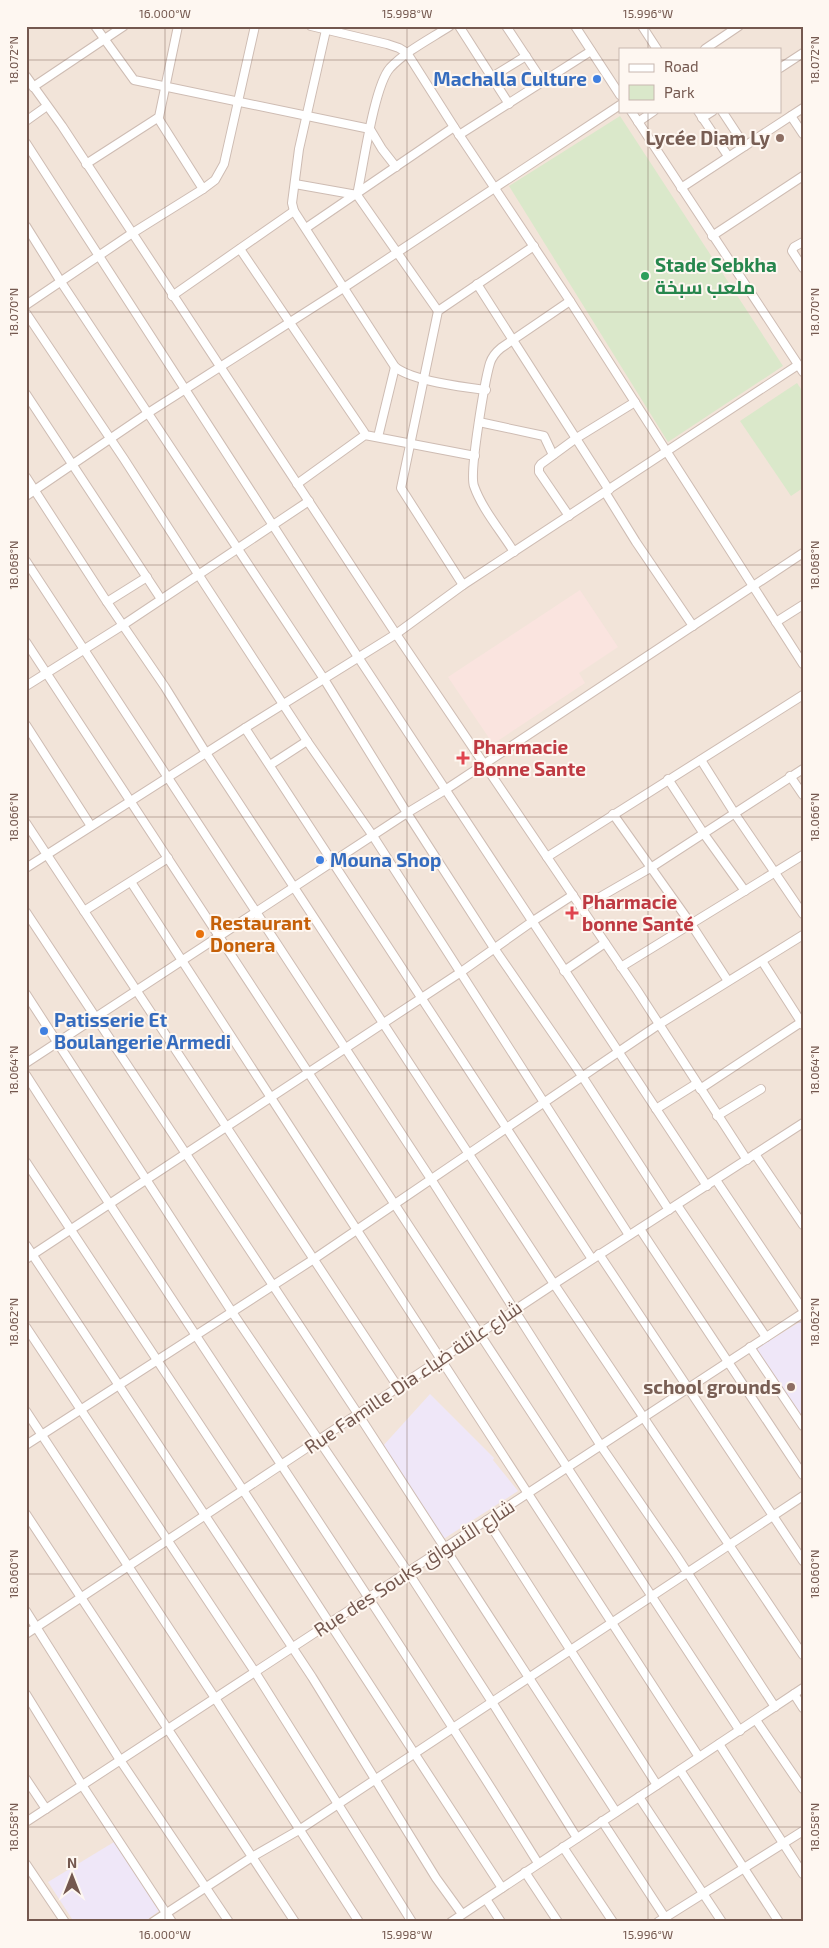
<svg xmlns="http://www.w3.org/2000/svg" width="829" height="1948" font-family="'Exo 2',Cairo,sans-serif">
<style>
.residential{fill:#f2e4d9;fill-rule:evenodd}
.commercial{fill:#fae4df}
.education{fill:#efe7f8}
.park{fill:#dae8ca}
.lines{fill:none;stroke-linecap:round;stroke-linejoin:round}
.minor-casing{stroke:#cebcb3;stroke-width:10}
.minor{stroke:#fff;stroke-width:8}
.ticks{fill:none;stroke:#74584f;stroke-width:1;stroke-opacity:0.45}
.shop-dot{fill:#3f7fe0;stroke:#fef7f1;stroke-width:2}
.education-dot{fill:#8d6e63;stroke:#fef7f1;stroke-width:2}
.leisure-dot{fill:#2e9e5b;stroke:#fef7f1;stroke-width:2}
.health-dot{fill:#e0444e;stroke:#fef7f1;stroke-width:2}
.food-dot{fill:#e8710a;stroke:#fef7f1;stroke-width:2}
.labels{text-anchor:middle;stroke-width:4;stroke-linejoin:round;paint-order:stroke}
.shop-label{font-size:19px;font-weight:bold;fill:#366cbe;stroke:#fef7f1;text-anchor:start}
.education-label{font-size:19px;font-weight:bold;fill:#785e54;stroke:#fef7f1;text-anchor:end}
.leisure-label{font-size:19px;font-weight:bold;fill:#27864d;stroke:#fef7f1;text-anchor:start}
.health-label{font-size:19px;font-weight:bold;fill:#be3a42;stroke:#fef7f1;text-anchor:start}
.food-label{font-size:19px;font-weight:bold;fill:#c56008;stroke:#fef7f1;text-anchor:start}
.street-label{font-size:19px;fill:#74584f;stroke:#fef7f1}
.neatline{fill:none;stroke:#74584f;stroke-width:2}
.ticks-label{font-size:12px;text-anchor:middle;fill:#74584f}
</style>
<rect width="100%" height="100%" fill="#fbf3eb"/>
<path class="residential" d="M 26,26 L 803,26 L 803,1922 L 26,1922 ZM 620,49 L 780,49 L 780,111 L 620,111 Z"/>
<polygon class="commercial" points="580,590 618,647 579,673 585,683 493,744 448,677"/>
<g class="education">
<polygon points="803,1320 803,1426 756,1349"/>
<polygon points="430,1394 494,1458 493,1460 518,1491 442,1540 382,1447"/>
<polygon points="114,1842 159,1911 144,1922 74,1922 48,1882"/>
</g>
<g class="park">
<polygon points="620,116 783,366 668,442 509,186"/>
<polygon points="797,383 803,392 803,488 791,496 740,421"/>
</g>
<g class="lines">
<g class="minor-casing">
<g id="minor">
<polyline points="95,26 134,80 370,129 382,149 396,167"/>
<polyline points="311,26 387,44 399,48 407,53 454,127 570,301 803,664"/>
<polyline points="459,26 509,104"/>
<polyline points="506,26 543,82"/>
<polyline points="575,26 620,95"/>
<polyline points="642,26 657,49"/>
<path d="M 326,30 L 299,149 L 292,203 L 294,211 L 395,367 C 413,381 462,387 486,390"/>
<polyline points="705,49 739,26"/>
<polyline points="780,68 803,53"/>
<polyline points="26,76 62,126 396,634 637,990 747,1160"/>
<polyline points="492,77 526,56"/>
<polyline points="33,87 124,26"/>
<polyline points="631,111 803,372"/>
<polyline points="698,111 728,156"/>
<polyline points="722,111 745,146"/>
<polyline points="791,116 803,134"/>
<polyline points="158,118 203,189"/>
<polyline points="702,118 713,111"/>
<polyline points="26,121 47,106"/>
<polyline points="638,122 654,111"/>
<polyline points="459,135 591,51"/>
<polyline points="26,143 358,657 707,1186"/>
<polyline points="86,164 159,117 178,26"/>
<polyline points="295,184 357,195"/>
<polyline points="681,188 803,108"/>
<polyline points="26,226 61,282 324,679 407,813 494,948 582,1076 669,1210"/>
<polyline points="306,228 454,127"/>
<polyline points="712,236 803,176"/>
<polyline points="803,242 794,247 792,251 803,268"/>
<polyline points="240,249 364,432 365,435"/>
<polyline points="477,284 609,490"/>
<polyline points="172,296 294,211"/>
<polyline points="26,305 131,234 203,189 215,180 224,164 255,26"/>
<path d="M 438,311 L 357,195 C 363,168 374,86 390,68 C 406,51 430,39 450,26"/>
<polyline points="26,313 124,459 198,574 307,741 373,836 629,1235"/>
<polyline points="26,394 161,599"/>
<polyline points="479,422 544,436 553,455"/>
<polyline points="378,437 395,367"/>
<polyline points="26,477 107,602 165,687 206,753 554,1284 803,1655"/>
<polyline points="297,484 365,435 475,456"/>
<polyline points="605,492 636,542 693,626"/>
<polyline points="26,496 148,413 345,287 620,105"/>
<polyline points="569,516 539,472 539,467 541,464 575,439 635,402"/>
<path d="M 514,552 C 501,531 482,509 474,486 C 469,472 485,380 490,363 C 492,357 496,352 501,348 L 570,301"/>
<polyline points="26,561 431,1179 601,1446 676,1555 775,1707"/>
<polyline points="463,585 401,488 438,311 534,246"/>
<polyline points="107,602 147,577"/>
<polyline points="776,622 803,605"/>
<polyline points="26,642 740,1731"/>
<polyline points="26,686 123,625 309,501"/>
<polyline points="26,725 91,826"/>
<polyline points="245,728 592,1259"/>
<polyline points="701,760 735,814 803,914"/>
<polyline points="270,765 307,741"/>
<polyline points="790,776 803,795"/>
<polyline points="668,779 704,834 745,891"/>
<polyline points="613,814 691,924 728,981"/>
<polyline points="26,823 398,1387"/>
<polyline points="547,857 803,695"/>
<polyline points="26,868 245,728 396,634 463,585 798,365"/>
<polyline points="131,882 699,1757"/>
<polyline points="581,908 652,867 803,769"/>
<polyline points="84,911 168,858"/>
<polyline points="26,912 358,1414 616,1812"/>
<polyline points="762,961 803,1025"/>
<polyline points="621,967 803,855"/>
<polyline points="564,971 605,943"/>
<polyline points="26,994 232,1312 408,1572 492,1702 577,1838"/>
<polyline points="26,1063 407,813 445,790 803,553"/>
<path d="M 26,1075 C 195,1339 373,1597 538,1863"/>
<polyline points="700,1089 803,1021"/>
<polyline points="656,1109 696,1084"/>
<polyline points="717,1116 761,1089"/>
<polyline points="755,1154 803,1225"/>
<polyline points="26,1162 243,1490 502,1888"/>
<polyline points="716,1180 803,1310"/>
<polyline points="677,1205 766,1337"/>
<polyline points="640,1229 803,1475"/>
<polyline points="26,1245 312,1677 436,1878 462,1914"/>
<polyline points="599,1254 803,1561"/>
<polyline points="26,1259 461,972 533,921 573,895"/>
<polyline points="26,1327 255,1672 412,1922"/>
<polyline points="750,1347 803,1426"/>
<polyline points="26,1411 215,1698 359,1922"/>
<polyline points="26,1445 314,1259 658,1025 803,935"/>
<polyline points="26,1514 295,1922"/>
<polyline points="487,1520 657,1785"/>
<polyline points="26,1611 120,1760 229,1922"/>
<polyline points="26,1634 554,1284 803,1123"/>
<polyline points="26,1694 82,1785 172,1922"/>
<polyline points="794,1694 803,1708"/>
<polyline points="756,1720 803,1789"/>
<polyline points="719,1744 803,1874"/>
<polyline points="680,1770 779,1922"/>
<polyline points="26,1779 46,1809"/>
<polyline points="639,1797 722,1922"/>
<polyline points="602,1821 668,1922"/>
<polyline points="26,1822 803,1313"/>
<polyline points="563,1847 613,1922"/>
<polyline points="26,1864 65,1922"/>
<polyline points="525,1872 558,1922"/>
<polyline points="486,1899 501,1922"/>
<polyline points="153,1922 252,1857 299,1830 803,1496"/>
<polyline points="451,1922 803,1688"/>
<polyline points="658,1922 803,1831"/>
</g>
</g>
<use href="#minor" class="minor"/>
</g>
<path class="ticks" d="M 165,26 L 165,1922M 407,26 L 407,1922M 648,26 L 648,49M 26,60 L 620,60M 780,60 L 803,60M 648,111 L 648,1922M 26,312 L 803,312M 26,565 L 803,565M 26,817 L 803,817M 26,1070 L 803,1070M 26,1322 L 803,1322M 26,1574 L 803,1574M 26,1827 L 803,1827"/>
<g class="shop-dot">
<circle cx="597" cy="79" r="5"/>
<circle cx="320" cy="860" r="5"/>
<circle cx="44" cy="1031" r="5"/>
</g>
<g class="education-dot">
<circle cx="780" cy="138" r="5"/>
<circle cx="791" cy="1387" r="5"/>
</g>
<circle class="leisure-dot" cx="645" cy="276" r="5"/>
<g class="health-dot">
<path d="M460.5 750.5h5v5h5v5h-5v5h-5v-5h-5v-5h5z"/>
<path d="M569.5 905.5h5v5h5v5h-5v5h-5v-5h-5v-5h5z"/>
</g>
<circle class="food-dot" cx="200" cy="934" r="5"/>
<g class="labels">
<g class="shop-label">
<text x="587" y="86" text-anchor="end">Machalla Culture</text>
<text x="330" y="867">Mouna Shop</text>
<text x="54" y="1027">Patisserie Et<tspan x="54" dy="22">Boulangerie Armedi</tspan></text>
</g>
<g class="education-label">
<text x="770" y="145">Lycée Diam Ly</text>
<text x="781" y="1394">school grounds</text>
</g>
<g class="leisure-label">
<text x="655" y="272">Stade Sebkha<tspan x="655" dy="22">ملعب سبخة</tspan></text>
</g>
<g class="health-label">
<text x="473" y="754">Pharmacie<tspan x="473" dy="22">Bonne Sante</tspan></text>
<text x="582" y="909">Pharmacie<tspan x="582" dy="22">bonne Santé</tspan></text>
</g>
<g class="food-label">
<text x="210" y="930">Restaurant<tspan x="210" dy="22">Donera</tspan></text>
</g>
<g class="street-label">
<text transform="translate(413 1377) rotate(-34)" y="7">Rue Famille Dia شارع عائلة ضياء</text>
<text transform="translate(414 1568) rotate(-33)" y="7">Rue des Souks شارع الأسواق</text>
</g>
</g>
<rect width="829" height="1948" fill="none" stroke="#fef7f1" stroke-width="55"/>
<rect x="619" y="48" width="162" height="65" fill="#fef7f1" stroke="#c7b7b0"/>
<rect x="629" y="64" width="25" height="8" fill="#ffffff" stroke="#c7b7b0"/>
<text x="664" y="72" font-size="15" fill="#74584f">Road</text>
<rect x="629" y="85" width="25" height="15" fill="#dae8ca" stroke="#c7b7b0"/>
<text x="664" y="98" font-size="15" fill="#74584f">Park</text>
<g transform="translate(72 1876)" stroke="#fef7f1" stroke-width="4" paint-order="stroke">
<path d="M0-4L9 19L0 12L-9 19Z" fill="#74584f"/>
<text y="-8" font-size="14" font-weight="bold" text-anchor="middle" fill="#74584f">N</text>
</g>
<rect x="28" y="28" width="774" height="1892" class="neatline"/>
<g class="ticks-label">
<text x="165" y="18">16.000°W</text>
<text x="407" y="18">15.998°W</text>
<text x="648" y="18">15.996°W</text>
<text transform="translate(14 60) rotate(-90)" y="4">18.072°N</text>
<text transform="translate(815 60) rotate(-90)" y="4">18.072°N</text>
<text transform="translate(14 312) rotate(-90)" y="4">18.070°N</text>
<text transform="translate(815 312) rotate(-90)" y="4">18.070°N</text>
<text transform="translate(14 565) rotate(-90)" y="4">18.068°N</text>
<text transform="translate(815 565) rotate(-90)" y="4">18.068°N</text>
<text transform="translate(14 817) rotate(-90)" y="4">18.066°N</text>
<text transform="translate(815 817) rotate(-90)" y="4">18.066°N</text>
<text transform="translate(14 1070) rotate(-90)" y="4">18.064°N</text>
<text transform="translate(815 1070) rotate(-90)" y="4">18.064°N</text>
<text transform="translate(14 1322) rotate(-90)" y="4">18.062°N</text>
<text transform="translate(815 1322) rotate(-90)" y="4">18.062°N</text>
<text transform="translate(14 1574) rotate(-90)" y="4">18.060°N</text>
<text transform="translate(815 1574) rotate(-90)" y="4">18.060°N</text>
<text transform="translate(14 1827) rotate(-90)" y="4">18.058°N</text>
<text transform="translate(815 1827) rotate(-90)" y="4">18.058°N</text>
<text x="165" y="1939">16.000°W</text>
<text x="407" y="1939">15.998°W</text>
<text x="648" y="1939">15.996°W</text>
</g>
</svg>
